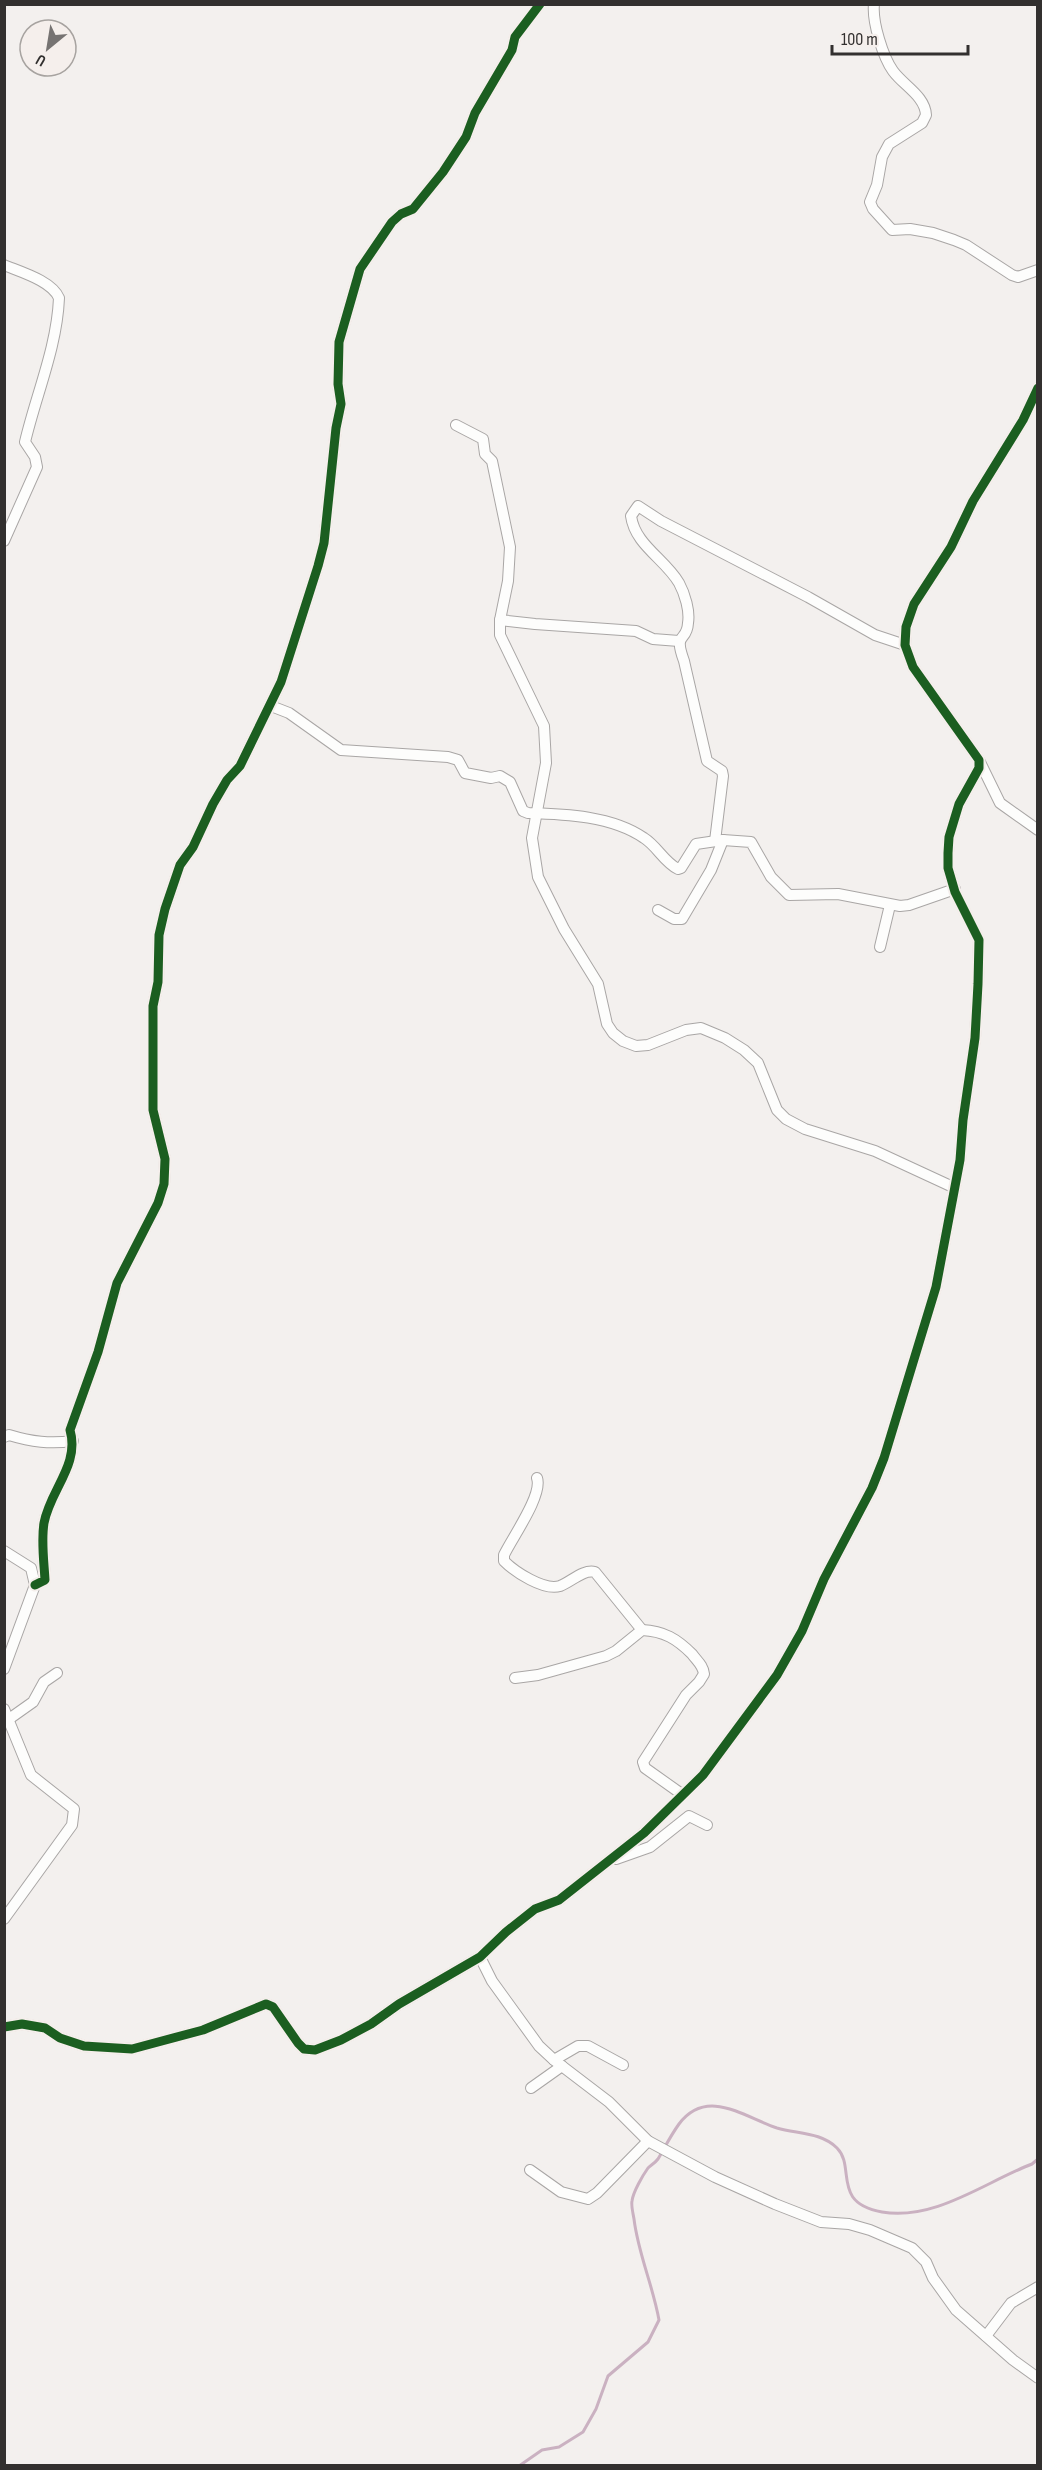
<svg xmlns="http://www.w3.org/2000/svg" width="1042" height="2470" font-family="'Sofia Sans Condensed',sans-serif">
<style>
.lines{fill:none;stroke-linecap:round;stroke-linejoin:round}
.stream{stroke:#cab1c1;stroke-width:3}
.minor-casing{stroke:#a9a6a5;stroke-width:12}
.minor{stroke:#fdfdfc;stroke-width:10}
.cycleway-casing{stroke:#f5efec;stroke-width:13}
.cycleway{stroke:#1b5e20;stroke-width:9}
</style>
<rect width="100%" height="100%" fill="#f3f0ee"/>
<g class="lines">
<path class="stream" d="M 519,2466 L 542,2450 L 559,2447 L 583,2432 L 596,2409 L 608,2376 L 648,2342 L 659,2320 C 653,2286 638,2253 634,2219 C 633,2213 631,2206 632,2201 C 633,2192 643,2175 648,2168 C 651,2165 655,2163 658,2159 C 665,2147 671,2135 679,2124 C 707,2087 744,2117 777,2128 C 797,2134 821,2132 837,2148 C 856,2167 831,2203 882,2212 C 935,2221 985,2182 1032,2164 L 1038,2159"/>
<g class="minor-casing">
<g id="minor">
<path d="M 874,4 C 872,22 883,57 893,71 C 904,86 925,96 926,115 L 922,123 L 889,144 L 882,157 L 877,185 L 870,202 L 873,209 L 892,230 L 910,229 L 933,233 L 954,240 L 966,245 L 1012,275 L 1018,277 L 1038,270"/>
<path d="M 4,265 C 21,272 52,281 59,298 C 57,347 36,395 25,442 L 35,457 L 37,467 L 4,541"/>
<polyline points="456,425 483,439 485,454 492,461 510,547 508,581 500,620 535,624 636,631 653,639 679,641"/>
<polyline points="500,620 500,635 544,726 546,763 532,838 538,877 564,929 598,984 607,1024 613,1033 623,1041 636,1046 648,1045 686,1030 701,1028 725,1038 744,1050 758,1063 777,1110 786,1119 805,1129 875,1151 955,1188"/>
<path d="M 271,706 L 289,713 L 341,750 L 448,757 L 458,760 L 465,773 L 491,778 L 500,776 L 510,782 L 523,811 L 528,813 C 566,814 612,816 644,838 C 657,846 664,862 678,869 L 681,868 L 696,844 L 723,840 L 751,842 L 771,877 L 789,895 L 838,894 L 900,906 L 909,905 L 955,889"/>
<polyline points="979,760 1000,803 1038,830"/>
<path d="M 715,841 L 723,776 L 722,771 L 707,761 L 684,661 C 673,631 687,643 688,623 C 690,611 685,594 679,583 C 665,559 635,545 631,516 L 638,506 L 661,521 L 808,597 L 875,635 L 905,645"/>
<polyline points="658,910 674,919 682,919 711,870 723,840"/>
<polyline points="880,947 890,905"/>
<path d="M 4,1437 L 9,1435 C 32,1442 50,1444 73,1441"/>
<path d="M 537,1478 C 543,1495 512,1538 504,1555 L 504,1561 C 515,1572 544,1591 560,1586 C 571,1582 583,1569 595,1572 L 642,1630"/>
<polyline points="4,1551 31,1568 35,1585 4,1669"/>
<path d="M 35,1585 L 45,1580 C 44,1562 41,1541 44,1523 C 50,1490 80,1465 70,1430 L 98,1352 L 117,1283 L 158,1203 L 164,1184 L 165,1159 L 153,1110 L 153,1006 L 158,982 L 159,935 L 165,909 L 180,865 L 193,847 L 213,804 L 227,780 L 240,766 L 281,682 L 318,566 L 324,543 L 336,428 L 341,404 L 338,384 L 339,342 L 360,269 L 392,222 L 401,214 L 413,209 L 443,172 L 466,137 L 475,113 L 512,50 L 515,37 L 540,4"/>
<path d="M 515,1678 L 538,1675 L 606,1656 L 616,1651 L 642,1630 C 664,1631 677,1639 692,1654 C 697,1661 703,1665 704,1674 L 699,1682 L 686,1695 L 643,1762 L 645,1768 L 683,1795"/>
<polyline points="4,1709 31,1775 74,1809 72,1825 4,1919"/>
<polyline points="9,1719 33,1702 44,1682 57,1673"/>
<polyline points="616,1859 650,1847 689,1816 707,1825"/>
<polyline points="480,1957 492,1981 539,2046 554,2060 609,2102 648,2141 715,2177 775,2204 821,2222 849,2224 870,2230 912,2248 926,2262 933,2278 956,2310 1013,2360 1038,2378"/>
<polyline points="4,2027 22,2024 45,2028 60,2038 84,2046 132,2049 203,2030 266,2004 273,2007 298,2043 304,2049 315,2050 341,2040 371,2024 399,2004 480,1957 506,1932 535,1909 559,1900 644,1833 703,1775 777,1675 802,1631 824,1579 872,1488 884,1458 936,1287 960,1160 963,1120 975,1038 978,984 979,940 955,892 948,868 948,853 949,837 959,804 979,768 979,760 913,667 905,645 906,627 914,604 951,547 973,501 1023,420 1038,388"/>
<polyline points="554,2060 578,2046 588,2046 623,2065"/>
<polyline points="531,2088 562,2066"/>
<polyline points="530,2170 561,2192 588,2199 597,2193 648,2141"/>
<polyline points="986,2336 1011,2303 1038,2287"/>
</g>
</g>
<use href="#minor" class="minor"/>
<g class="cycleway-casing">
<g id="cycleway">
<path d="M 35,1585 L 45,1580 C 44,1562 41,1541 44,1523 C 50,1490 80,1465 70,1430 L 98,1352 L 117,1283 L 158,1203 L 164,1184 L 165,1159 L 153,1110 L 153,1006 L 158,982 L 159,935 L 165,909 L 180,865 L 193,847 L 213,804 L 227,780 L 240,766 L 281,682 L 318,566 L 324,543 L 336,428 L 341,404 L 338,384 L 339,342 L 360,269 L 392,222 L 401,214 L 413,209 L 443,172 L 466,137 L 475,113 L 512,50 L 515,37 L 540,4"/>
<polyline points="4,2027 22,2024 45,2028 60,2038 84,2046 132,2049 203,2030 266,2004 273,2007 298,2043 304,2049 315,2050 341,2040 371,2024 399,2004 480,1957 506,1932 535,1909 559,1900 644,1833 703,1775 777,1675 802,1631 824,1579 872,1488 884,1458 936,1287 960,1160 963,1120 975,1038 978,984 979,940 955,892 948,868 948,853 949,837 959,804 979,768 979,760 913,667 905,645 906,627 914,604 951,547 973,501 1023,420 1038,388"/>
</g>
</g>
<use href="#cycleway" class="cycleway"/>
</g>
<rect width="1042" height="2470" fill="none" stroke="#32302f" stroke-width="12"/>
<g transform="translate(48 48) rotate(210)"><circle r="28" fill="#f5efec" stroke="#a7a3a0" stroke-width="1.5"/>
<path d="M0-4.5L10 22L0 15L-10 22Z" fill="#767372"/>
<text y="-9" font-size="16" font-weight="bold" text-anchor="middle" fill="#32302f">U</text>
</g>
<path d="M832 45v9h136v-9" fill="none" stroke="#32302f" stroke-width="3"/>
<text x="841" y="45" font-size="18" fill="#32302f" stroke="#f5efec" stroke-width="4.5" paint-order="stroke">100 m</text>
</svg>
